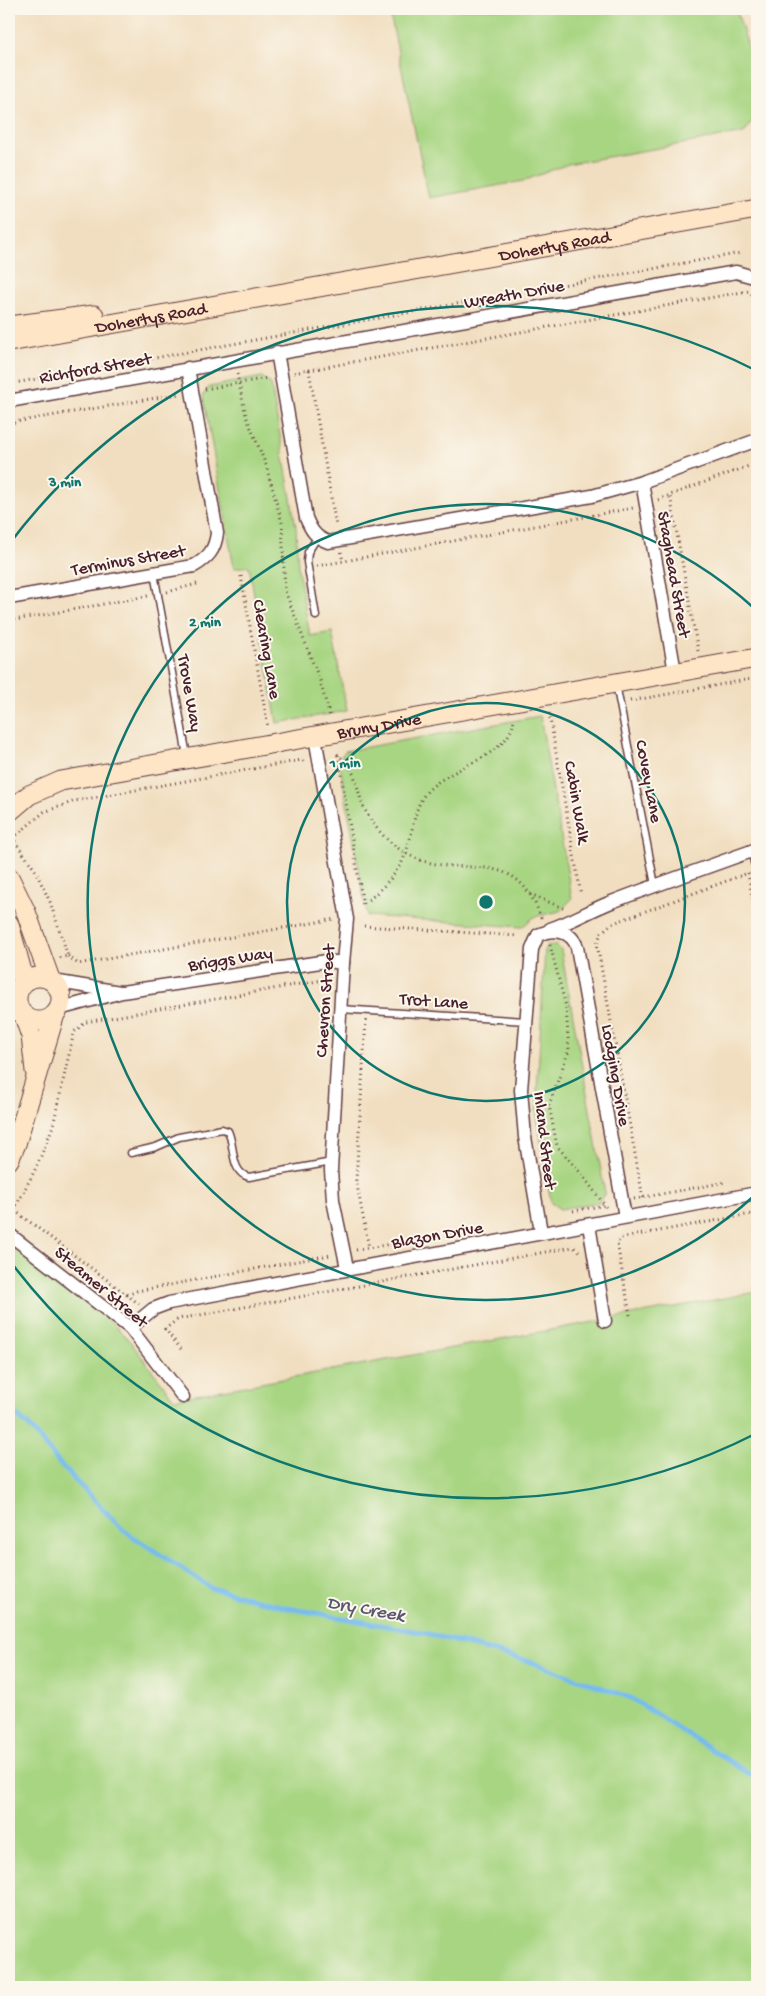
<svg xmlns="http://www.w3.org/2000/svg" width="766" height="1996" font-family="'Gochi Hand',sans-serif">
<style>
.green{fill:#a8d582;stroke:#797a56}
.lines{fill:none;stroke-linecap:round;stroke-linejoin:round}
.stream{stroke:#76bced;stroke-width:5}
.lane-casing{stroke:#633c41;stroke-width:9}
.street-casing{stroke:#633c41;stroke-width:15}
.secondary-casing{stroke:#633c41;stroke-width:21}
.path{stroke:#633c41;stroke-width:3;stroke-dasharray:1 4;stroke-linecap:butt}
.lane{stroke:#fff;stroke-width:6}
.street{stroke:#fff;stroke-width:12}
.secondary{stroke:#fde5c5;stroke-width:19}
.ring{fill:none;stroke:#0f766e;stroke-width:2.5}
.labels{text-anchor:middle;stroke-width:4;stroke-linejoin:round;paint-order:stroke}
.street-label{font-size:18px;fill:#4a1f2b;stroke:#fbf7ec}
.water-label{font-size:19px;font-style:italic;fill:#59566f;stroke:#fbf7ec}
.centre{fill:#0f766e;stroke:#fbf7ec;stroke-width:2.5}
.ring-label{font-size:15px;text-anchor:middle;font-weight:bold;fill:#0f766e;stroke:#fbf7ec;stroke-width:4;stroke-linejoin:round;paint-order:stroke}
</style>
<rect width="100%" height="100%" fill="#fbf7ec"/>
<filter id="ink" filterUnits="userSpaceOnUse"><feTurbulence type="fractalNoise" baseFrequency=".02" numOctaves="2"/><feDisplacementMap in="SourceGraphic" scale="10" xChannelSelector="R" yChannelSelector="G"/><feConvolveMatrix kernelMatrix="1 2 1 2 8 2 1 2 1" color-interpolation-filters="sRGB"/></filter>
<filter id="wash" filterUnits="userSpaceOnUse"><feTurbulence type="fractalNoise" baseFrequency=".0096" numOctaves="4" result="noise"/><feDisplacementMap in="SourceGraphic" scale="20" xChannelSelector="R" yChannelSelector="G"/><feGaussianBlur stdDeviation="1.12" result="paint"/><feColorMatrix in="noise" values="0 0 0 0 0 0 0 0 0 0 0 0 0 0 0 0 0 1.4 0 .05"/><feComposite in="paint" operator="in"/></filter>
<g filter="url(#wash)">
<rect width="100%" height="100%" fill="#f1dec0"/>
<g class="green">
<polygon points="389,9 736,9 757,74 757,114 744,133 568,164 523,181 429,198"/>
<polygon points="262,377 271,384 296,527 298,568 310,636 332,632 347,711 277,723 249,566 234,568 203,395 209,387"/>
<polygon points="540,716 572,899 560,911 534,917 522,927 367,916 339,760 345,751"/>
<polygon points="548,945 557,946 561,950 605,1193 599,1202 560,1209 551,1203 536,1109 545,950"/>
<polygon points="9,1245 109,1320 129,1340 174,1399 757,1292 757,1987 9,1987"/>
</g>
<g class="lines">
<polyline class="stream" points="9,1409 29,1426 60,1464 123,1530 211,1588 288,1608 425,1633 528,1661 631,1698 757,1779"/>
</g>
</g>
<g filter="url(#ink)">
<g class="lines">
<g class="lane-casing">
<g id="lane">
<polyline points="154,573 187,756"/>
<polyline points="316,616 307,562 308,552 317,538"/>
<polyline points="616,684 655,885"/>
<polyline points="340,1009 526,1021"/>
<path d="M 131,1153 L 156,1147 L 179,1137 L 222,1129 L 228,1131 C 235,1145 230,1173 249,1177 L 332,1162"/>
</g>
</g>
<g class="street-casing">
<g id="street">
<path d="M 277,352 L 306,518 C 311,530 315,537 328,542 L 592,496 L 642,482 L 757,440"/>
<polyline points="9,401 736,272 757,278"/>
<polyline points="642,482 675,672"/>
<path d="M 9,598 L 194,566 C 208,558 215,550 217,533 L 188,368"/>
<polyline points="315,737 347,919 343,963 331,1170 333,1200 347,1268"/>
<polyline points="755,850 757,862"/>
<path d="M 550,929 C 571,922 589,911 609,903 C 658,884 708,867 757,849"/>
<polyline points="53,981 120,992"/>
<polyline points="9,994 19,988"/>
<polyline points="59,1009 122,992 327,961 343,963"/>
<polyline points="9,1015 21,1013"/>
<polyline points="589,1225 605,1321"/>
<path d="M 541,1232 L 525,1137 L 521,1090 L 532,949 L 538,935 C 553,928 571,930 577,947 L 625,1217"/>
<polyline points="9,1234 130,1328 183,1397"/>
<polyline points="130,1328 153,1309 169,1303 757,1193"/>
</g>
</g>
<g class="secondary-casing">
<g id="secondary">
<polyline points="9,326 94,315"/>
<path id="s1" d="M 9,342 L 757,209"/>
<path id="s2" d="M 9,812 L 29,795 L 61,781 L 757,658"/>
<polyline points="9,877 26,912 50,979"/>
<polyline points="9,924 21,968 22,984"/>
<circle cx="39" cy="999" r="22"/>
<polyline points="24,1016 31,1036 35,1071"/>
<polyline points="9,1160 16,1144 55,1014"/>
</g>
</g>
<g class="path">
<polyline points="309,370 748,291 757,298"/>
<polyline points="294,373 309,370 336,526"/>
<polyline points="237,374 246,416 266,465 282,523 285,591 320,681 330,717"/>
<polyline points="9,384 741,253"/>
<polyline points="205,389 268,378"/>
<polyline points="9,423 179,394"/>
<polyline points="658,500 670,495"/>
<polyline points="341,552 343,561"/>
<polyline points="317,566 633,508"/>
<polyline points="241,576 268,727"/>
<polyline points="167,592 197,584"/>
<polyline points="9,621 148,596"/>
<polyline points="698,651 670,495 757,463"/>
<polyline points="630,701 757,678"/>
<polyline points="549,713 581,895"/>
<path d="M 337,754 C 355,769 354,776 360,796 C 366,820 386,842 407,854 C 462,884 514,839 542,920"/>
<polyline points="338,755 363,905"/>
<polyline points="9,833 35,870 50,902 68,956 59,958"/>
<polyline points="13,838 44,812 75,801 302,760 306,763"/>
<polyline points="748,873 757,924"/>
<polyline points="530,894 565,909"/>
<path d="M 369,900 C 384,886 400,872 406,852 C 413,834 413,810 425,794 C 448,765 511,759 514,718"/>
<polyline points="364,926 518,936"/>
<polyline points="550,945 566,1007 569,1050 549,1105 557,1146 580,1172 606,1207"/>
<polyline points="68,956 78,964 335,919"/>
<polyline points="366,1020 356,1180 369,1248"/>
<polyline points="643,1198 597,944 601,933 611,924 748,873"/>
<polyline points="634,1199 726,1182"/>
<polyline points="14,1210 37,1166 53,1126 74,1032 86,1022 329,979"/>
<polyline points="573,1211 606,1205"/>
<polyline points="9,1218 14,1210 139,1304"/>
<polyline points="356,1250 461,1232"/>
<polyline points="127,1295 137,1291 330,1255"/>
<polyline points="630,1315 617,1243 621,1238 757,1213"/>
<polyline points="181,1349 165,1329 178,1319 573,1247 579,1251"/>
</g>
<use href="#lane" class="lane"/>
<use href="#street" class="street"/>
<use href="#secondary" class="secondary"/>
</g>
</g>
<g class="ring">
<circle cx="486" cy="902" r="199"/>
<path d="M755 1195A398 398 0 1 1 755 609"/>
<path d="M757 1433A596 596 0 0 1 10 1261M10 543A596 596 0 0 1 757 371"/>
</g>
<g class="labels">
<g class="street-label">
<text dy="6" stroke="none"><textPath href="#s1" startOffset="554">Dohertys Road</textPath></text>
<text transform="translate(514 293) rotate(-10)" y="6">Wreath Drive</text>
<text dy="6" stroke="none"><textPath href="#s1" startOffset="144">Dohertys Road</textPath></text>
<text transform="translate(95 367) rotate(-10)" y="6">Richford Street</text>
<text transform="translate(128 559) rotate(-10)" y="6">Terminus Street</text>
<text transform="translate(675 574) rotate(80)" y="6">Staghead Street</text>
<text transform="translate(268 649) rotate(80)" y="6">Clearing Lane</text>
<text transform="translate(191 693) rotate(80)" y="6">Trove Way</text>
<text dy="6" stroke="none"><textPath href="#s2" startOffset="384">Bruny Drive</textPath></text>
<text transform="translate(650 781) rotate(79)" y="6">Covey Lane</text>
<text transform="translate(578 802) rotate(80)" y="6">Cabin Walk</text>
<text transform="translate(230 958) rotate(-9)" y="6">Briggs Way</text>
<text transform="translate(434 1000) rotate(4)" y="6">Trot Lane</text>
<text transform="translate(324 1001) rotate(-86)" y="6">Chevron Street</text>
<text transform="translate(617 1075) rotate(80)" y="6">Lodging Drive</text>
<text transform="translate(546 1140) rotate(83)" y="6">Inland Street</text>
<text transform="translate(437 1234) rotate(-10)" y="6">Blazon Drive</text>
<text transform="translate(102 1286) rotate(40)" y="6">Steamer Street</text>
</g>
<g class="water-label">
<text transform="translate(366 1607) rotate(10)" y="7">Dry Creek</text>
</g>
</g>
<circle cx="486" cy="902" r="8" class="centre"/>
<g class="ring-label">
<text x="65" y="486">3 min</text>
<text x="205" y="626">2 min</text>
<text x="345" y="767">1 min</text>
</g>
<rect width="766" height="1996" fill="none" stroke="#fbf7ec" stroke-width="30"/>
</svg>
